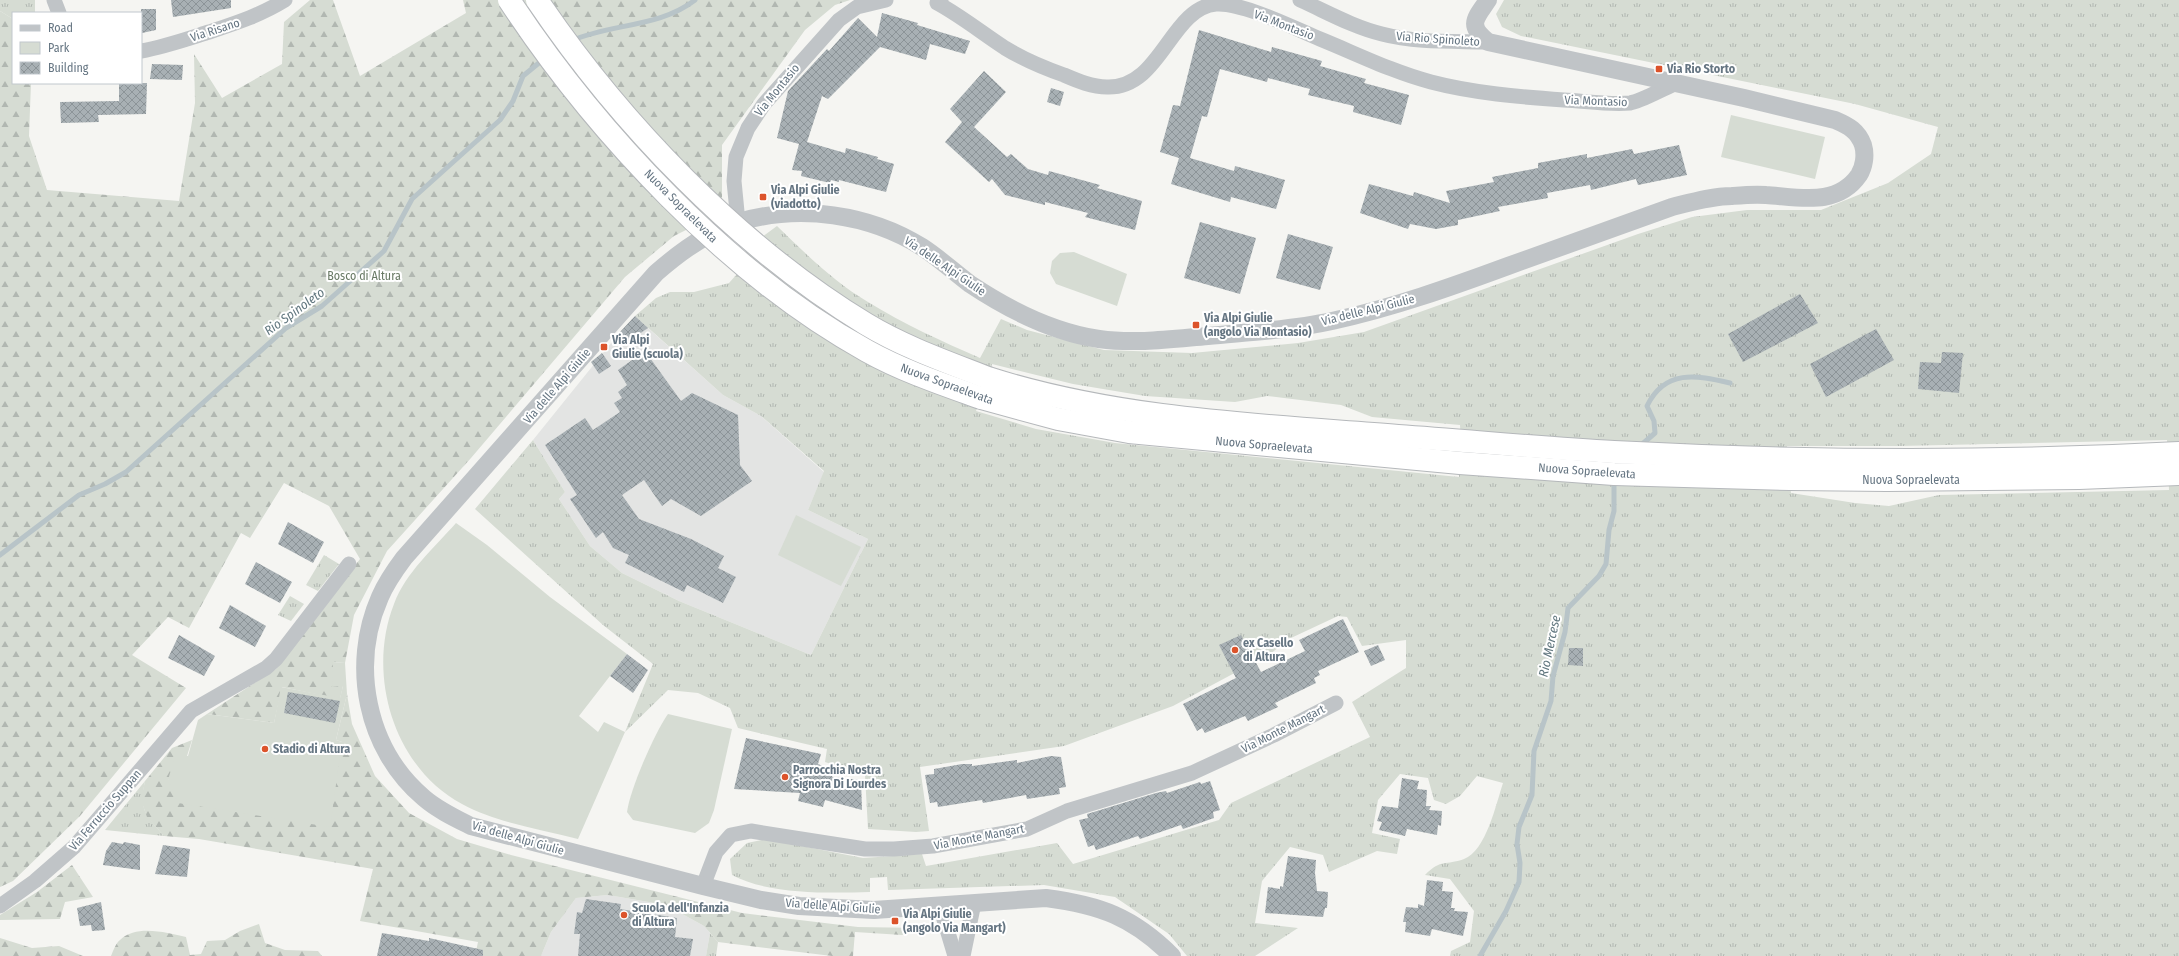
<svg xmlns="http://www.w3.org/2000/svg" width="2179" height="956" font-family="'Fira Sans Condensed',sans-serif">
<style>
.built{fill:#e3e4e3}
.grass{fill:url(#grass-tufts);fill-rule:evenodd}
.forest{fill:url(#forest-firs)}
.park{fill:#d6dcd3}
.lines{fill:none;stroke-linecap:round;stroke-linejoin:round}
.stream{stroke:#b8c4c8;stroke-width:5}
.building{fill:url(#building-cross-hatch)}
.trunk-casing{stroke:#b5b8bb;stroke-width:24}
.minor{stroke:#c0c4c7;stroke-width:15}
.tertiary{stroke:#c0c4c7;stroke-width:18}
.trunk{stroke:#fff;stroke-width:22}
.trunk-bridge-casing{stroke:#b5b8bb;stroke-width:24;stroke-linecap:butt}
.trunk-bridge{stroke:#fff;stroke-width:22}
.poi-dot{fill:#dc532b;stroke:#fff;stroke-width:1.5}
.labels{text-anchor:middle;stroke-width:4;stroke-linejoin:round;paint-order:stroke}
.street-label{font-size:12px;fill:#657582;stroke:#fff}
.poi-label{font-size:12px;font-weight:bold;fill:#657582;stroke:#fff;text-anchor:start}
.park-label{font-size:12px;fill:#687964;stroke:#fff}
.water-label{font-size:13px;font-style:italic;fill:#61777f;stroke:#fff}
</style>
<defs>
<pattern id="grass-tufts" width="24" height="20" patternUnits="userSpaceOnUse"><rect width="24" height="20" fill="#d6dcd3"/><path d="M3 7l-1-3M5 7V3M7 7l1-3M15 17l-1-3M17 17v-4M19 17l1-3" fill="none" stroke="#b1b7b1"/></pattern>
<pattern id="forest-firs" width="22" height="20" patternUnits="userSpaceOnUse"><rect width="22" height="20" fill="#d6dcd3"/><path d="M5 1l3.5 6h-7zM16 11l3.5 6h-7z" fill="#b1b7b1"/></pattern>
<pattern id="building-cross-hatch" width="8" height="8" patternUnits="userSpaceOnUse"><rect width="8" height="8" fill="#a8b0b4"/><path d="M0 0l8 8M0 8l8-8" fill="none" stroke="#8c9498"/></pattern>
</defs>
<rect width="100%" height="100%" fill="#f5f5f2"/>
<g class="built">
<polygon points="648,328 723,395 761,416 824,472 808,510 868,539 811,655 679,601 622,573 590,546 559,499 565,492 533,440 620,332 628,342"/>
<polygon points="608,895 666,905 704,926 710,933 706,956 541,956 551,932 576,898"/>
</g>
<g class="grass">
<polygon points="0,0 35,0 35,13 13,13 13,19 0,11"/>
<path d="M 1504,0 L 2179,0 L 2179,956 L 1450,956 L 1451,951 L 1470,942 L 1474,911 L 1450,879 L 1425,875 C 1442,858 1445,866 1464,859 C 1486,851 1496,804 1503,783 L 1477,776 L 1460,796 L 1446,804 L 1434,800 L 1428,778 L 1400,774 L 1378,800 L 1372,833 L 1400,839 L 1397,854 L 1377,851 L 1329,872 L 1323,855 L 1290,847 L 1262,881 L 1255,923 L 1298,928 L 1255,956 L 1187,956 L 1169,934 L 1115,897 L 1044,885 L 888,890 L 887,877 L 870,878 L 870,892 C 829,893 769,895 732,875 L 730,859 L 747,843 L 766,839 L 863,858 L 922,854 L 926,866 L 1057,843 L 1073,864 L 1219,820 L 1231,803 L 1370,737 L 1352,702 L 1406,668 L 1406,640 L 1362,646 L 1347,617 L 1338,616 L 1291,638 L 1270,654 L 1173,706 L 1064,746 L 920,767 L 929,831 L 916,832 L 868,829 L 865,775 L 825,762 L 827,749 L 738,728 L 730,708 L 698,693 L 668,690 L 625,732 L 653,664 L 603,625 L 475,509 L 533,440 L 565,492 L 559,499 L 590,546 L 622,573 L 679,601 L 811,655 L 868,539 L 808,510 L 824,471 L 761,416 L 723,395 L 635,316 L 656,298 L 670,292 L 694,292 L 729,283 L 737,274 L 746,251 L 751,245 L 777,226 C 806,254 834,282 868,302 C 904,324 941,341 980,358 L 1001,319 L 1027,330 L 1104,350 L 1192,353 L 1298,343 L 1364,332 L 1638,234 L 1692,217 L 1747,210 L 1821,210 L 1888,183 L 1931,154 L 1938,127 L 1855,104 L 1521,36 L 1502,27 L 1496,14 ZM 992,364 L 1073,384 L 1145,396 L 1235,402 L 1267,396 L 1341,405 L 1372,417 L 1460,425 L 1461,441 L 1459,477 L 1115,443 L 1036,429 L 976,411 ZM 2167,440 L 2169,490 L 1939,495 L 1889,506 L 1855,503 L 1791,493 L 1787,446 L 1900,446 Z"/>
<polygon points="324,555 339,564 318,591 306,585"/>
<polygon points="290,596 304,604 291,621 278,615"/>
<path d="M 145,781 C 139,810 145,814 164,836 L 105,830 Z"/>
<polygon points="710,933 718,942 716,956 706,956"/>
</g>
<g class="forest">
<polygon points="310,0 333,0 360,76 466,13 463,0 850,0 835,5 805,30 722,145 722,212 674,236 625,277 471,458 387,551 354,615 345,663 333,662 343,686 340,699 282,687 274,723 207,714 276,669 360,559 329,506 284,483 250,538 241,533 189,628 168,617 132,655 186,688 80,816 13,881 0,887 0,11 13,19 13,83 31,83 29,136 47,190 179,201 195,103 194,54 222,98 282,64 284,22"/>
<polygon points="347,694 352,724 375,776 409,813 457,839 511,855 742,913 858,927 921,928 902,935 855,932 853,956 832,956 718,942 704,926 666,905 608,895 576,898 551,932 541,956 475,956 478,942 360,921 373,869 199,839 164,836 147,817 141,800 145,781 172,748 192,740 187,756 168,780 342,742 336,740"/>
<polygon points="72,865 93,897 65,902 60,919 0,920 0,915 37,892"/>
<path d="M 259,924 L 265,943 L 285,950 L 318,951 L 322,956 L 111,956 C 113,951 116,943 120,940 C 137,924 167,933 186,937 L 190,955 L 201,954 L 207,941 L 225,940 L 240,931 Z"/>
<polygon points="0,938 32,948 59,946 83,956 0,956"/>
</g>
<g class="park">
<polygon points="1731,115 1825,137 1815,179 1721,157"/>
<polygon points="1074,252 1127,274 1117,306 1056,284 1050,273 1052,261 1060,253"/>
<polygon points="796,515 861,547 841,586 778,555"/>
<path d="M 456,523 L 487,545 L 550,597 L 627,654 L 579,716 L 598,732 L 604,722 L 625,732 L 578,839 C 539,829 497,823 462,804 C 394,768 366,675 394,604 C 406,572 434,548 456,523 Z"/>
<polygon points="333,662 345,663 347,694 336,740 342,742 330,827 178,803 168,780 175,756 188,756 198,720 207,714 274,723 281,687 340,698 343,686 332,687"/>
<path d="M 668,714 L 732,729 L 714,810 L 709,823 L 695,833 L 633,820 L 627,812 C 630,789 655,732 668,714 Z"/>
</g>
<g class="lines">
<g class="stream">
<path d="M 571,41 C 611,23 659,28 695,0"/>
<path d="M 1640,446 L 1655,433 L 1654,421 L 1647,406 C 1665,369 1696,375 1730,383"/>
<polyline points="0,555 79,495 105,484 126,472 286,328 322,306 384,251 412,199 500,120 513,101 523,76 545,58"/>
<polyline points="1480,956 1506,911 1519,882 1520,863 1517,844 1519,827 1532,795 1534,751 1551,701 1553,676 1565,632 1568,608 1599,576 1606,564 1609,530 1614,511 1614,479"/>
</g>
</g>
<g class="building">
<polygon points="171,0 231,0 231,8 173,17"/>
<polygon points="141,9 156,9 156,30 142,33"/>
<polygon points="882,13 918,23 917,25 970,41 965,54 930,44 926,60 880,47 828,99 822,96 807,142 845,153 846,148 878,157 877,159 894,164 886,192 839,180 839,182 831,180 830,183 801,176 802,171 792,170 799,144 777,138 788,91 827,49 829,51 858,18 877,37"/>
<polygon points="1199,30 1271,52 1272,47 1322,61 1320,66 1366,79 1364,83 1409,95 1401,125 1353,112 1354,106 1308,95 1310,89 1268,78 1267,82 1220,69 1207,117 1202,116 1190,158 1234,171 1235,166 1285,180 1276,209 1231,197 1230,202 1171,184 1179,158 1160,152 1173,105 1180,106"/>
<polygon points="152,64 183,65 182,80 150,79"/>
<polygon points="984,71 1006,92 974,127 1007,157 1011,154 1028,169 1048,175 1049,171 1100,185 1097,188 1142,201 1135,230 1085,217 1088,213 1045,202 1045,205 1005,195 992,179 989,182 945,142 962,122 950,109"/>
<polygon points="119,83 147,83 146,114 98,115 99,122 61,123 60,102 119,101"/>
<polygon points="1051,88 1064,92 1060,106 1047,102"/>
<polygon points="1679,145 1687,175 1638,185 1636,179 1591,190 1590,185 1547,193 1548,198 1498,207 1500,211 1458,220 1458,225 1436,229 1410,224 1408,229 1360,213 1369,184 1413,196 1414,192 1450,203 1446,191 1494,182 1492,177 1538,168 1538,163 1587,154 1587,158 1632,149 1634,154"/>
<polygon points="1200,222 1256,238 1240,294 1184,278"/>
<polygon points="1288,234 1333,247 1320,290 1276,278"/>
<polygon points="1800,294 1818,323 1743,362 1728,334"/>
<polygon points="635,316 648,328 628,342 620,332"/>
<polygon points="1876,329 1894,360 1826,397 1810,364"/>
<polygon points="645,351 681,401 692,393 738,415 740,465 752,481 701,516 671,499 662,506 644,480 622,495 639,519 691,539 724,556 718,568 736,577 723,603 687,585 684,592 625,563 629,555 613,548 603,532 596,538 570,499 577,495 545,445 585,418 593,430 620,412 614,403 622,398 618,392 627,385 618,370"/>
<polygon points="1942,352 1963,353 1959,393 1918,389 1920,362 1941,363"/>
<polygon points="602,353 611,366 599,374 591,362"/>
<polygon points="288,522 324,542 313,563 278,544"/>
<polygon points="256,562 292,582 280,603 245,584"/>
<polygon points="230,605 266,626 255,647 219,628"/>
<polygon points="1343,619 1359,652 1318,671 1320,675 1314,678 1316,683 1275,703 1278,707 1248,721 1245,716 1205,733 1202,728 1197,731 1183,704 1236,678 1219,645 1241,635 1261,672 1305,651 1299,640"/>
<polygon points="179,635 215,656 204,676 168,658"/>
<polygon points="1378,645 1385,660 1371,666 1364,651"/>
<polygon points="1569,648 1583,648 1583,666 1568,665"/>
<polygon points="627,654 648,670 633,693 610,676"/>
<polygon points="288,692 340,701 335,723 284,713"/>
<polygon points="746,738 821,754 818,764 834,771 832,777 861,780 862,810 825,800 823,807 798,801 800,793 734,789"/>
<polygon points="1051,756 1061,757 1066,787 1059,788 1060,794 1027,799 1026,795 983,803 982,800 938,807 937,802 930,803 925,775 934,774 934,769 962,764 972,764 972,766 1017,760 1017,763"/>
<polygon points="1402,778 1419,781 1417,789 1427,790 1426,806 1431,806 1429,810 1442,811 1441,826 1438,825 1437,835 1407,829 1405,836 1379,830 1382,822 1377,821 1382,806 1398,808"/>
<polygon points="1210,781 1220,810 1213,812 1214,818 1183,829 1181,825 1140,839 1138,836 1096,850 1094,845 1088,847 1079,820 1088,818 1087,814 1156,793 1166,791 1167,793 1200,782 1201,784"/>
<polygon points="112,842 123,844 124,842 140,845 140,870 103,865 106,851"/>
<polygon points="163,845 190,849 187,877 155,874"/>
<polygon points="1288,856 1316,860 1315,873 1317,891 1328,892 1327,908 1325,908 1323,917 1265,913 1268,887 1280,889 1280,886 1283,887"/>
<polygon points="1427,880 1443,882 1442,891 1453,892 1451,908 1455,908 1454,911 1468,912 1463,936 1432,929 1430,936 1405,932 1406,922 1403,922 1406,907 1418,908 1418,904 1424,906"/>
<polygon points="586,899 621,904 620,909 677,918 675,937 693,939 690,956 578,956 580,934 574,934 577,912 582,913"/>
<polygon points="101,902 105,930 92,931 91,925 80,926 77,908"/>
<polygon points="382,933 429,941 429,938 483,950 483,956 377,956"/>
</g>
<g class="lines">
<g class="trunk-casing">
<g id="trunk">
<path d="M 988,378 C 1120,420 1261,425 1398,436 C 1470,441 1542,448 1614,452 C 1802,462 1991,463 2179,453"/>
<polyline points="981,398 1058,419 1129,432 1460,463 1614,474 1790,479 1887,480 2079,478 2179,474"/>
</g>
</g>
<g class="minor">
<polyline points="54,0 59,13"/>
<path d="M 941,0 L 937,3 C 961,16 982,33 1005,48 C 1023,59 1044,68 1064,75 C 1078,81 1092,87 1107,87 C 1161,89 1170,8 1216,4 C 1242,2 1296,29 1320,39 C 1357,54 1393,72 1431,82 C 1473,93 1520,97 1564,100 C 1585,101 1609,105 1630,103 C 1642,101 1662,89 1675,84"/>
<path d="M 1300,0 C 1327,12 1353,27 1382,34 C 1416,43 1453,41 1488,42"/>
<path d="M 141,51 C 164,47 187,39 209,32 C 236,23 261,15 285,0"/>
<polyline points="738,222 734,181 736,157 748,128 764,104 839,20 857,7 886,0"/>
<polyline points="703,886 716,852 731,835 751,831 865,849 894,849 933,846 1027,829 1067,811 1192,773 1274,735 1336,703"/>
<polyline points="0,906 35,881 74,847 191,711 266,668 276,659 349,564"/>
<polyline points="940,906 955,956"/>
<polyline points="963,956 974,903"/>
</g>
<path class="tertiary" d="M 1172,956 C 1133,917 1100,905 1046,898 L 874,910 L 799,906 L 761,900 L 703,886 L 471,826 C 455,818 438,810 424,798 C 366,749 350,665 380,597 C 386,583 395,570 404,558 L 656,273 C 680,252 708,231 739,222 C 800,204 869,214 922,247 C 939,258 954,272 970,284 C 1009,310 1052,332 1099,339 C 1135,344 1172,339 1208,336 C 1249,332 1291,330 1332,321 C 1392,308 1451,287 1508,266 C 1563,246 1618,226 1672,207 C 1692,202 1712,196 1732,196 C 1744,195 1755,194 1766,195 C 1799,197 1837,207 1859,175 C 1864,167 1866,155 1863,145 C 1858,131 1849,126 1835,120 L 1744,98 L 1488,42 C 1467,25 1475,19 1488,0"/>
<use href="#trunk" class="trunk"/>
<g class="trunk-bridge-casing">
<g id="trunk-bridge">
<path d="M 509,0 C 595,131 729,275 867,351 C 903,371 942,384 981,398"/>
<path d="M 537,0 C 620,123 739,247 866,324 C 904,347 947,362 988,378"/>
</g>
</g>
<use href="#trunk-bridge" class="trunk-bridge"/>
</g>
<g class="poi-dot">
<rect x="1655" y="65" width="8" height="8" rx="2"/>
<rect x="759" y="193" width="8" height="8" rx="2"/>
<rect x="1192" y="321" width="8" height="8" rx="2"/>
<rect x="600" y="343" width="8" height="8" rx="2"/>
<circle cx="1235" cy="650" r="4"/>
<circle cx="265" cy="749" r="4"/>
<circle cx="785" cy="777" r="4"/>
<circle cx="624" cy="915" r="4"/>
<rect x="891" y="917" width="8" height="8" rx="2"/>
</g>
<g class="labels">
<g class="street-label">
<text transform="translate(1284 25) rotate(21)" y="4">Via Montasio</text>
<text transform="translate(215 30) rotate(-18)" y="4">Via Risano</text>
<text transform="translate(1438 39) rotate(4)" y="4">Via Rio Spinoleto</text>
<text transform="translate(777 90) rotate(-51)" y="4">Via Montasio</text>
<text transform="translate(1596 101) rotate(2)" y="4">Via Montasio</text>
<text transform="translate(681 206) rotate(45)" y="4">Nuova Sopraelevata</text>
<text transform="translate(945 266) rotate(34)" y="4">Via delle Alpi Giulie</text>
<text transform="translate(1368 310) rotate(-14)" y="4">Via delle Alpi Giulie</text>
<text transform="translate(947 384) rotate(20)" y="4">Nuova Sopraelevata</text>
<text transform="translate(557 386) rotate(-49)" y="4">Via delle Alpi Giulie</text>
<text transform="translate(1264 445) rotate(5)" y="4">Nuova Sopraelevata</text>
<text transform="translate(1587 471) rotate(4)" y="4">Nuova Sopraelevata</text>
<text x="1911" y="484">Nuova Sopraelevata</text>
<text transform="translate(1283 729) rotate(-27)" y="4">Via Monte Mangart</text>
<text transform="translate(105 810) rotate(-49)" y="4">Via Ferruccio Suppan</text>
<text transform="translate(979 837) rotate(-11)" y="4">Via Monte Mangart</text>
<text transform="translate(518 838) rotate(16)" y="4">Via delle Alpi Giulie</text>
<text transform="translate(833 906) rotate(4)" y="4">Via delle Alpi Giulie</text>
</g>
<g class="poi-label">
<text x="1667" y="73">Via Rio Storto</text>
<text x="771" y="194">Via Alpi Giulie<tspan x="771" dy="14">(viadotto)</tspan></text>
<text x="1204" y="322">Via Alpi Giulie<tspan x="1204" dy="14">(angolo Via Montasio)</tspan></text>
<text x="612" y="344">Via Alpi<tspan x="612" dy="14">Giulie (scuola)</tspan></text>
<text x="1243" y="647">ex Casello<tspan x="1243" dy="14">di Altura</tspan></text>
<text x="273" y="753">Stadio di Altura</text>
<text x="793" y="774">Parrocchia Nostra<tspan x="793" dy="14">Signora Di Lourdes</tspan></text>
<text x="632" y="912">Scuola dell'Infanzia<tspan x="632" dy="14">di Altura</tspan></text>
<text x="903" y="918">Via Alpi Giulie<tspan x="903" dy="14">(angolo Via Mangart)</tspan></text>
</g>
<g class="park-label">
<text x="364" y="280">Bosco di Altura</text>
</g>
<g class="water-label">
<text transform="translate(294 311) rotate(-36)" y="5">Rio Spinoleto</text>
<text transform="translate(1549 646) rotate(-78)" y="5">Rio Mercese</text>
</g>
</g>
<rect x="12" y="12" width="130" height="72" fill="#ffffff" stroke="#c1c8cd"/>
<rect x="20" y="25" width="20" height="6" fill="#c0c4c7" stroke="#c1c8cd"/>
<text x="48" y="32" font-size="12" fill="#657582">Road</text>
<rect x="20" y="42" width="20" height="12" fill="#d6dcd3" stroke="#c1c8cd"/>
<text x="48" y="52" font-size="12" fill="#657582">Park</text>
<rect x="20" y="62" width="20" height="12" fill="url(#building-cross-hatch)" stroke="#c1c8cd"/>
<text x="48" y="72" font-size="12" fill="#657582">Building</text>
</svg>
